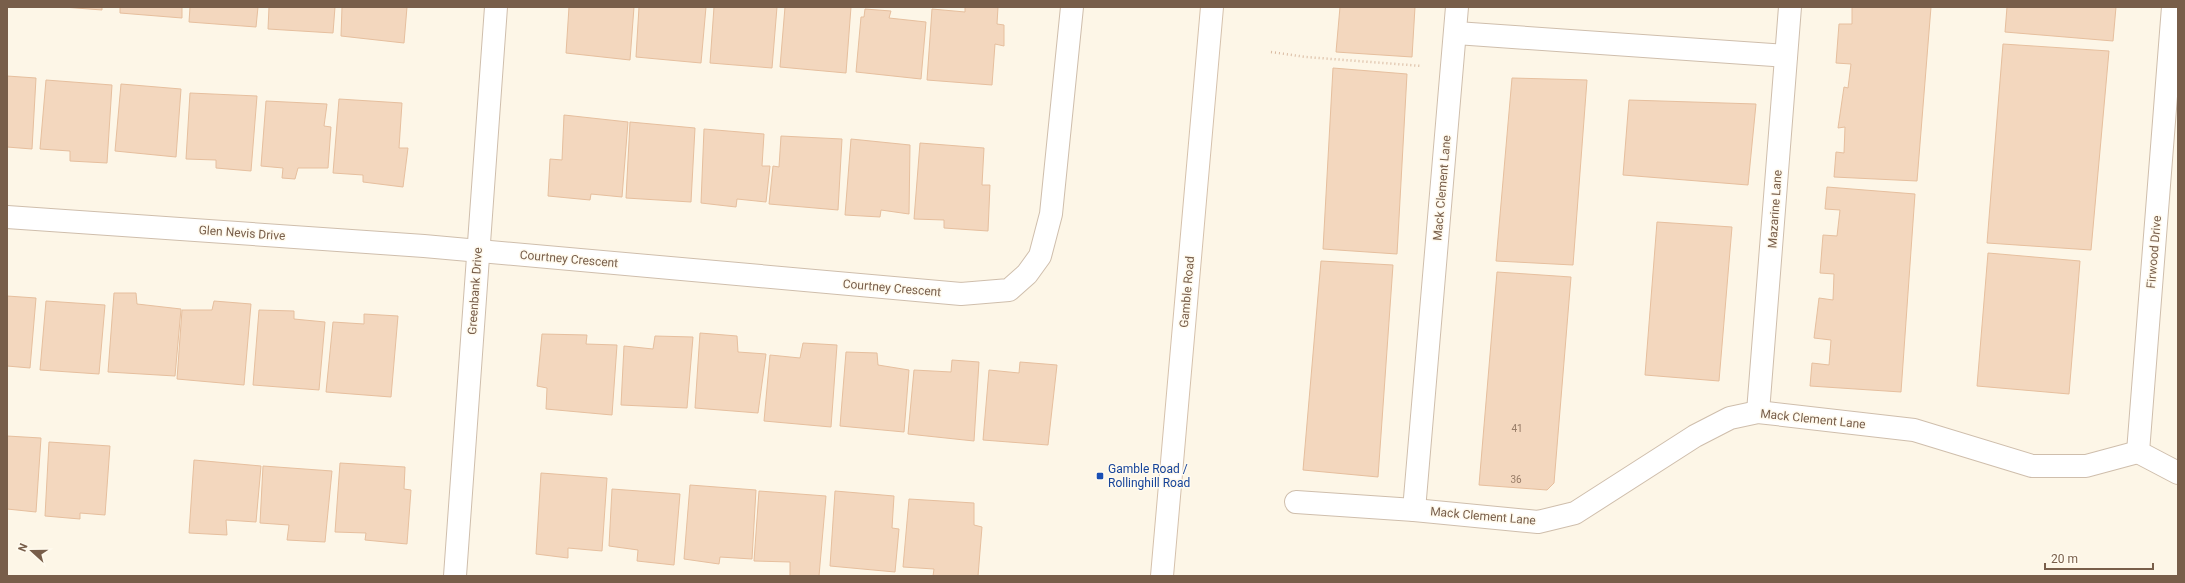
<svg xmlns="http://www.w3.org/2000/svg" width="2185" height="583" font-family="Roboto,sans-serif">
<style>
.building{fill:#f3d7be;stroke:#e6bf9e}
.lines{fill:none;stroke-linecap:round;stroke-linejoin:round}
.minor-casing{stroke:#cfbeac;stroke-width:24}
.secondary-casing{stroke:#d5c1ac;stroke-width:24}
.path{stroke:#d9baa1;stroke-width:2.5;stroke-dasharray:1 3;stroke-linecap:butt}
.minor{stroke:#fff;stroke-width:22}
.secondary{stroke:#fff;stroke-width:22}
.transit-dot{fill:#1a4fb4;stroke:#fffaee;stroke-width:1.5}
.labels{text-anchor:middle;stroke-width:3;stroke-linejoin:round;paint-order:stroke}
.number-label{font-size:10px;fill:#977c67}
.street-label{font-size:12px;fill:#785e4a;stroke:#fffaee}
.transit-label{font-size:12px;fill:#164399;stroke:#fffaee;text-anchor:start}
</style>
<rect width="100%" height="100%" fill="#fdf6e7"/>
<g class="building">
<polygon points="63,7 102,7 102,10"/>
<polygon points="120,7 182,7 182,18 120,13"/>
<polygon points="190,7 258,7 256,27 189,22"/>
<polygon points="269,7 335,7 333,33 268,29"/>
<polygon points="342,7 407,7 404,43 341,36"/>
<polygon points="569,7 634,7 630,60 566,53"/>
<polygon points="639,7 706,7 701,63 636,57"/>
<polygon points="714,7 777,7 772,68 710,63"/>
<polygon points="785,7 851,7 846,73 780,67"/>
<polygon points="965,7 998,7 997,24 1004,25 1004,46 995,44 992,85 927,80 932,9 965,12"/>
<polygon points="1340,7 1415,7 1412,57 1336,52"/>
<polygon points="1852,7 1931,7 1917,181 1834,177 1836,152 1844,153 1845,127 1838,128 1844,87 1848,88 1851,64 1836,63 1839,24 1852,24"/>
<polygon points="2007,7 2116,7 2113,41 2005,32"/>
<polygon points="865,9 891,11 889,18 926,22 921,79 856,72 861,17 864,17"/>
<polygon points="2003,44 2109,51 2091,250 1987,243"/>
<polygon points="1333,68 1407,74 1397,254 1323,249"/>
<polygon points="7,76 36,78 32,149 7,147"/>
<polygon points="1512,78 1587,80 1573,265 1496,261"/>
<polygon points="46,80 112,85 107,163 70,161 70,151 40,149"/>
<polygon points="121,84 181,89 176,157 115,151"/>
<polygon points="190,93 257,96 251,171 216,168 216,160 186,159"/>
<polygon points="339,99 402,103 399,148 408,148 403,187 363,182 363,175 333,173"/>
<polygon points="1629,100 1756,104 1748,185 1623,175"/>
<polygon points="266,101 327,104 324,126 331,127 328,168 298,168 295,179 282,178 283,168 261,166"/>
<polygon points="564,115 628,122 622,197 591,194 590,200 548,196 550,159 562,160"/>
<polygon points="630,122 695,128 691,202 626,198"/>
<polygon points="704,129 764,134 762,166 770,166 766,202 737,199 736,207 701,203"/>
<polygon points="781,136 842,139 838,210 769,204 773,166 779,167"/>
<polygon points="851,139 910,145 909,214 881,210 880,217 845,215"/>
<polygon points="920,143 984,148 982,185 990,185 988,231 944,228 944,220 914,219"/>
<polygon points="1827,187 1915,194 1901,392 1810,386 1812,363 1829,365 1831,340 1814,338 1819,298 1833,300 1834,274 1820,273 1823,235 1837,236 1840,210 1825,209"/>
<polygon points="1657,222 1732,227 1719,381 1645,375"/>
<polygon points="1988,253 2080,261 2069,394 1977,386"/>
<polygon points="1321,261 1393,265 1378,477 1303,470"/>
<polygon points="1497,272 1571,277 1554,483 1547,490 1479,485"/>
<polygon points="114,293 136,293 137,304 181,309 175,376 108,372"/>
<polygon points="7,296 36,298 30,368 7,366"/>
<polygon points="46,301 105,305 99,374 40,370"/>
<polygon points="214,301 251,304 244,385 177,379 182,310 212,310"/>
<polygon points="259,310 294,311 294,319 325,322 319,390 253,385"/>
<polygon points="364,314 398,316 391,397 326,392 333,322 364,324"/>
<polygon points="700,333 737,336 738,352 766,354 758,413 695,408"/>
<polygon points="542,334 587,335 586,344 617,345 612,415 546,409 547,388 537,386"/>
<polygon points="655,336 693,337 687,408 621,405 624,346 653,349"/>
<polygon points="803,343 837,345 831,427 764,421 770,355 800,358"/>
<polygon points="846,352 877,353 878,365 909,370 904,432 840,426"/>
<polygon points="952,360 979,362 974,441 908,434 914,370 951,372"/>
<polygon points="1020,362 1057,365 1048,445 983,440 989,370 1019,373"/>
<polygon points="7,436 41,438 36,512 7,509"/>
<polygon points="49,442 110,446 105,515 80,513 80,519 45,516"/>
<polygon points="194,460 261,466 256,522 226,520 227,535 189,533"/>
<polygon points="340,463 405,467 404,489 411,490 407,544 365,540 366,533 335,532"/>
<polygon points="263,466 332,471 325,542 287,540 289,525 260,523"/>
<polygon points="541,473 607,478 602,551 568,548 568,558 536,554"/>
<polygon points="690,485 756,490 752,559 720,557 719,564 684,559"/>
<polygon points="612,489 680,494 674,565 637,561 638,550 609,546"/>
<polygon points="759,491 826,496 819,576 790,576 790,562 754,561"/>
<polygon points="835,491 894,496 892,528 899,529 895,572 830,566"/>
<polygon points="909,499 974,503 974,525 982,527 978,576 933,576 934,569 903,567"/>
</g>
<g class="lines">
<g class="minor-casing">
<g id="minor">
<polyline points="2173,7 2138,452 2178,473"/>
<polyline points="1456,33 1786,56"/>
<polyline points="7,217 424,246 961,294 1009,290 1027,274 1040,256 1051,214 1072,7"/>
<polyline points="1758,412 1790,7"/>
<polyline points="1296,502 1414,510 1538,522 1575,513 1695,436 1730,418 1758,412 1914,430 2032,466 2086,466 2138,452"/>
<polyline points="1414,510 1457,7"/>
<polyline points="455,576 496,7"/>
</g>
</g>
<g class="secondary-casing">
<polyline id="secondary" points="1162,576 1212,7"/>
</g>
<polyline class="path" points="1271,52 1306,57 1422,66"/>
<use href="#minor" class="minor"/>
<use href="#secondary" class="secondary"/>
</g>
<rect class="transit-dot" x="1096" y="472" width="8" height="8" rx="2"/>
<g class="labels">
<g class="number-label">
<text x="1517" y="432">41</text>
<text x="1516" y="483">36</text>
</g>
<g class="street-label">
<text transform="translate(1442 188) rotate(-85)" y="4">Mack Clement Lane</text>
<text transform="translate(1775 209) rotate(-86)" y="4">Mazarine Lane</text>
<text transform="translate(242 233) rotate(4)" y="4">Glen Nevis Drive</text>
<text transform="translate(2154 252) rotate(-85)" y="4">Firwood Drive</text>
<text transform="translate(569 259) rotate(5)" y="4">Courtney Crescent</text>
<text transform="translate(892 288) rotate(5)" y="4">Courtney Crescent</text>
<text transform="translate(475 291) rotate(-86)" y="4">Greenbank Drive</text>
<text transform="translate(1187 292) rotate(-85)" y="4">Gamble Road</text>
<text transform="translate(1813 419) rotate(6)" y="4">Mack Clement Lane</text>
<text transform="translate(1483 516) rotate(5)" y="4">Mack Clement Lane</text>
</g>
<g class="transit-label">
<text x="1108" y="473">Gamble Road /<tspan x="1108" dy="14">Rollinghill Road</tspan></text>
</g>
</g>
<rect width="2185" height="583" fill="none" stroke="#785e4a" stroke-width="16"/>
<g transform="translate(32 551) rotate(291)" stroke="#fffaee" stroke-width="3" paint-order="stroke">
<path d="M0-3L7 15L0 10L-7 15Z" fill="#785e4a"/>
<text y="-6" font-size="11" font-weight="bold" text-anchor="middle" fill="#785e4a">N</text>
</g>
<path d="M2045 563v6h108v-6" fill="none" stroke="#785e4a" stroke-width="2"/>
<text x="2051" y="563" font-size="12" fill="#785e4a" stroke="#fffaee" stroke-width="3" paint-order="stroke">20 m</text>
</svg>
